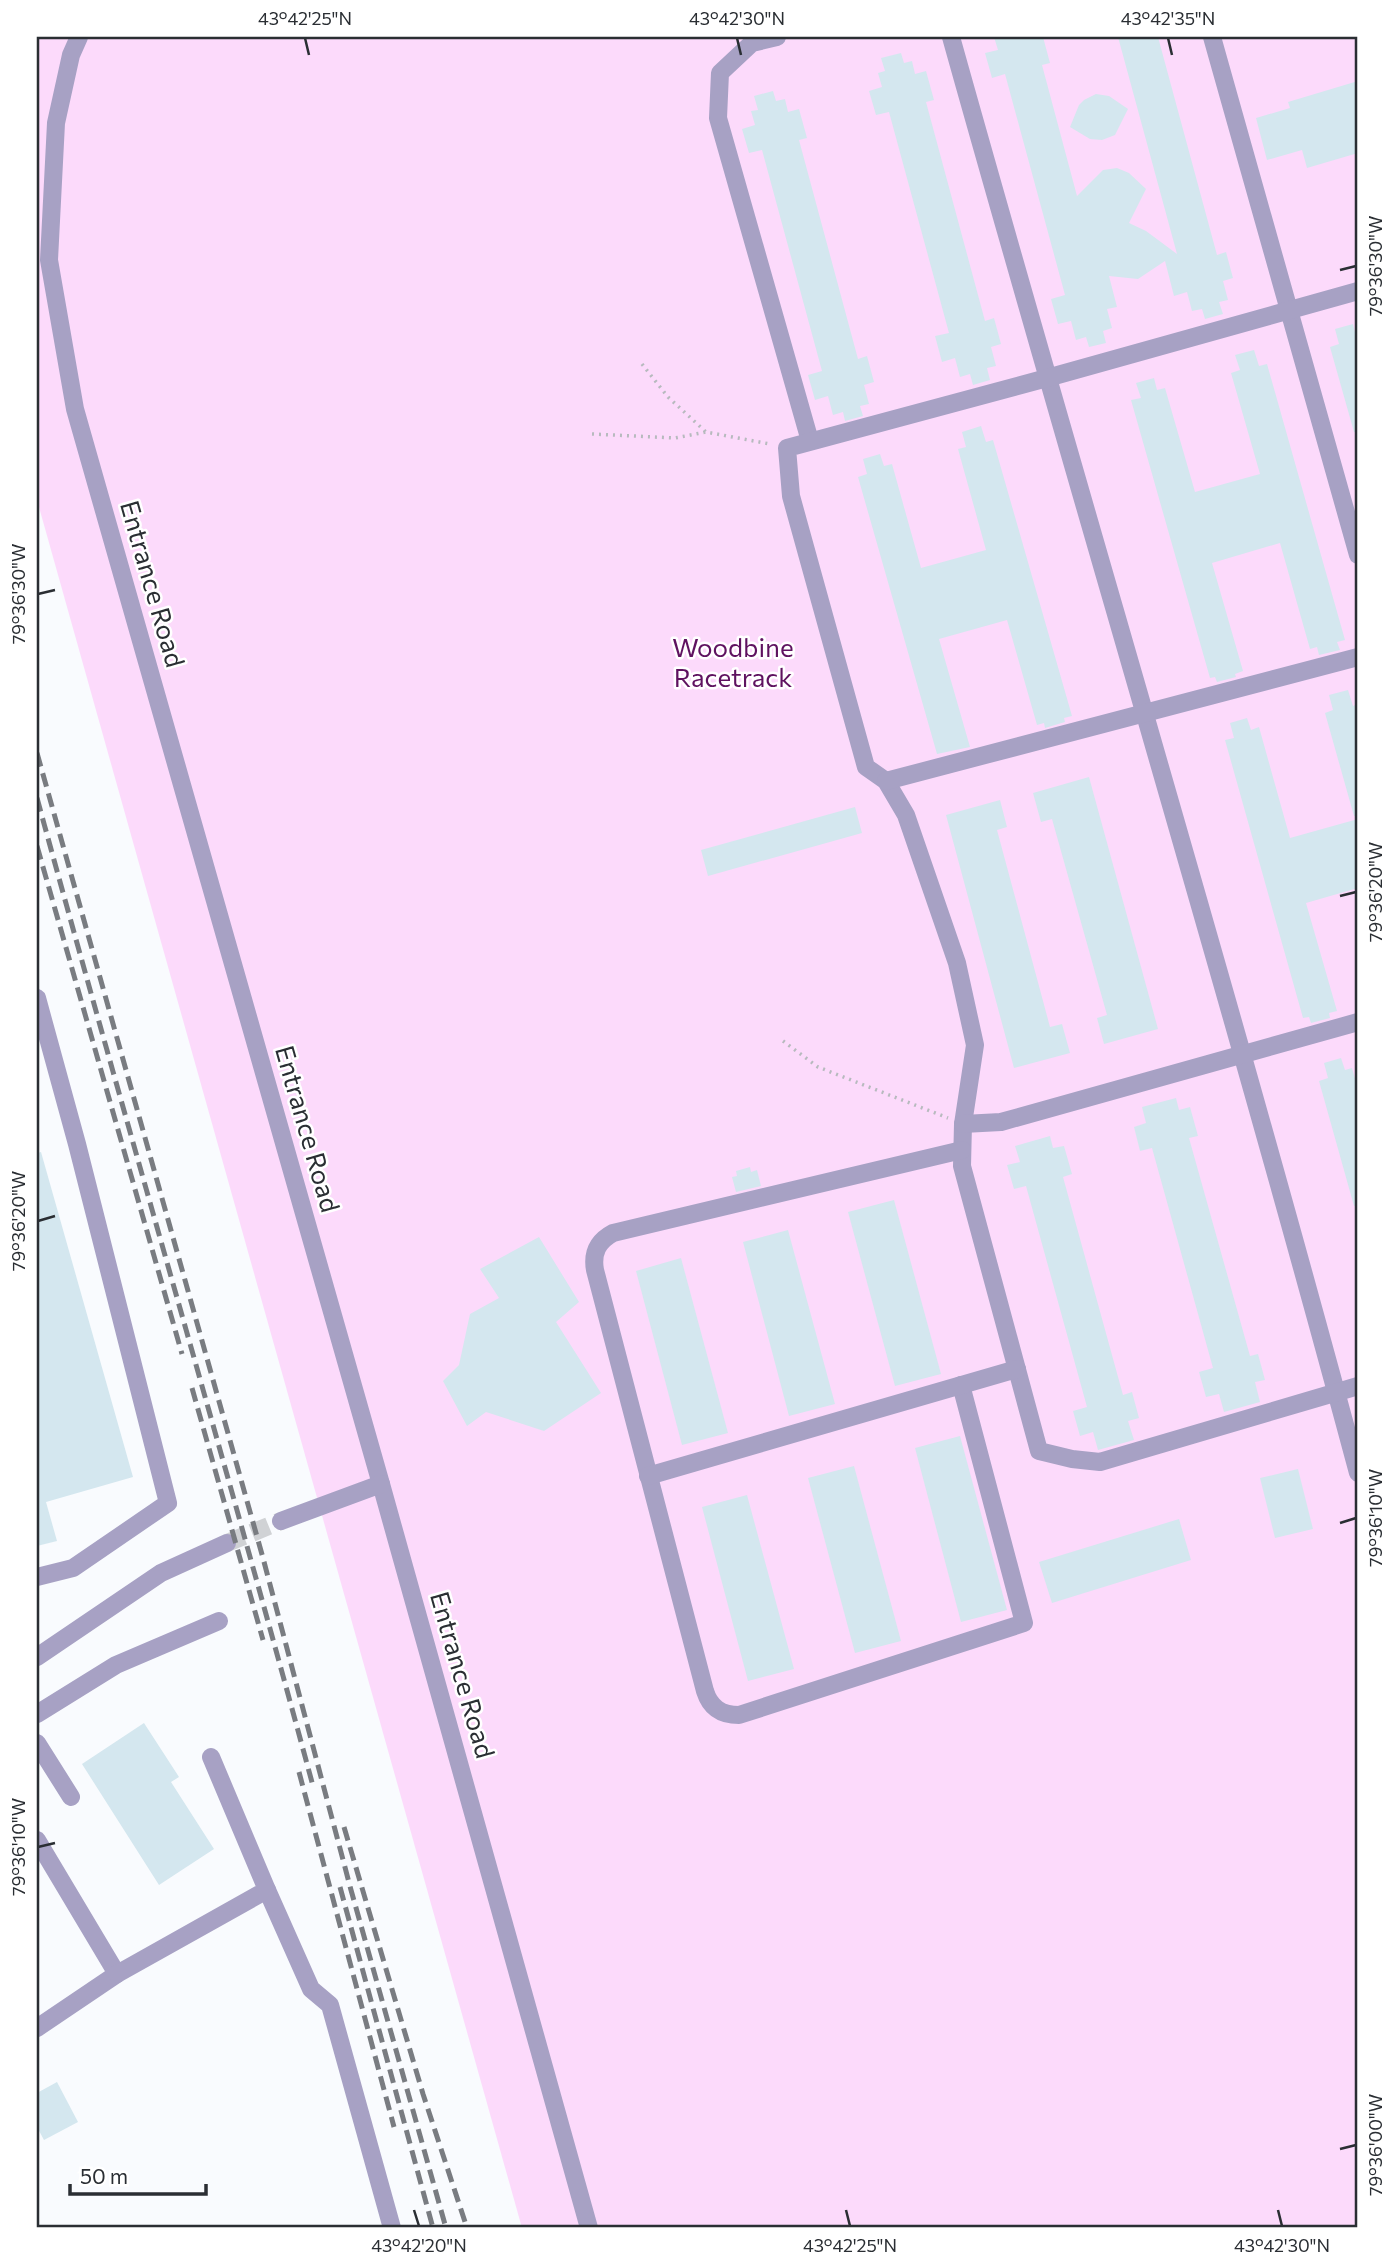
<svg xmlns="http://www.w3.org/2000/svg" width="1395" height="2265" font-family="Commissioner,sans-serif">
<style>
.green{fill:#fcdafb}
.building{fill:#d4e7ef}
.lines{fill:none;stroke-linecap:round;stroke-linejoin:round}
.minor-tunnel{stroke:#d0d2d5;stroke-width:18;stroke-dasharray:18 9;stroke-linecap:butt}
.path{stroke:#b7babe;stroke-width:3.5;stroke-dasharray:2 5;stroke-linecap:butt}
.minor{stroke:#a7a1c4;stroke-width:18}
.rail{stroke:#797c81;stroke-width:5;stroke-dasharray:14 7;stroke-linecap:butt}
.ticks{fill:none;stroke:#2a2e33;stroke-width:2.5}
.labels{text-anchor:middle;stroke-width:5;stroke-linejoin:round;paint-order:stroke}
.street-label{font-size:26px;fill:#2a2e33;stroke:#fff}
.park-label{font-size:26px;fill:#5f1260;stroke:#fff}
.neatline{fill:none;stroke:#2a2e33;stroke-width:2.5}
.ticks-label{font-size:18px;text-anchor:middle;fill:#2a2e33}
</style>
<rect width="100%" height="100%" fill="#f9fbfe"/>
<polygon class="green" points="37,37 1358,37 1358,2228 522,2228 37,500"/>
<g class="building">
<polygon points="994,37 1043,37 1050,63 1042,65 1077,196 1103,170 1117,168 1129,173 1146,189 1129,223 1146,231 1177,254 1118,37 1158,37 1217,255 1226,252 1233,278 1223,281 1228,300 1219,302 1223,314 1205,319 1202,309 1192,311 1187,292 1174,296 1165,261 1138,279 1109,276 1117,307 1107,309 1112,328 1103,331 1106,343 1089,347 1086,337 1076,340 1071,321 1058,324 1051,299 1065,295 1005,74 992,78 985,53 998,50"/>
<polygon points="901,53 904,63 912,61 915,74 926,71 934,100 926,102 985,321 994,318 1001,344 991,347 996,366 987,368 990,380 973,385 970,374 960,377 955,358 942,362 935,336 949,333 889,112 876,115 869,91 882,87 878,73 885,71 881,58"/>
<polygon points="1358,81 1358,153 1307,168 1302,150 1267,160 1256,118 1290,108 1288,102"/>
<polygon points="773,91 776,101 785,99 788,112 799,109 807,138 799,140 858,359 867,356 874,382 864,385 869,404 860,406 863,416 845,421 843,412 833,415 828,396 815,400 808,375 822,371 762,150 749,153 742,129 755,125 751,111 758,110 754,96"/>
<polygon points="1096,94 1109,96 1128,109 1115,135 1102,140 1090,139 1070,127 1079,105 1084,100"/>
<polygon points="1353,324 1356,336 1358,335 1358,432 1354,432 1330,347 1339,344 1335,329"/>
<polygon points="1254,350 1259,366 1267,364 1345,640 1337,642 1340,650 1319,655 1317,647 1310,649 1280,543 1212,563 1243,671 1235,674 1236,677 1217,682 1215,677 1210,678 1131,400 1141,398 1136,383 1154,378 1157,390 1165,388 1195,492 1260,474 1231,373 1240,370 1235,355"/>
<polygon points="981,426 986,442 993,440 1072,716 1064,718 1065,722 1045,728 1044,723 1037,725 1007,620 939,639 970,747 937,754 858,477 867,474 863,459 880,454 884,466 892,464 921,568 986,550 958,449 966,447 962,432"/>
<polygon points="1348,690 1353,706 1358,704 1358,816 1354,816 1325,713 1333,710 1329,695"/>
<polygon points="1247,718 1251,730 1259,727 1290,838 1358,819 1358,888 1306,903 1337,1011 1329,1013 1330,1018 1311,1023 1309,1017 1303,1018 1225,740 1234,738 1230,723"/>
<polygon points="1089,777 1158,1029 1104,1044 1097,1018 1107,1015 1052,819 1041,822 1033,793"/>
<polygon points="1000,800 1007,827 997,830 1050,1027 1062,1024 1070,1053 1014,1068 946,815"/>
<polygon points="855,807 862,833 708,876 701,850"/>
<polygon points="1341,1058 1345,1070 1352,1068 1358,1089 1358,1205 1354,1206 1319,1081 1328,1078 1324,1063"/>
<polygon points="1176,1098 1179,1110 1190,1107 1198,1136 1189,1138 1250,1356 1258,1354 1265,1380 1255,1382 1260,1402 1224,1412 1219,1394 1206,1397 1199,1372 1213,1368 1152,1148 1140,1151 1134,1127 1146,1123 1142,1107"/>
<polygon points="1050,1136 1053,1148 1064,1146 1072,1174 1063,1177 1123,1395 1132,1392 1139,1418 1128,1421 1134,1440 1098,1450 1093,1432 1080,1436 1073,1411 1087,1407 1026,1186 1014,1189 1007,1165 1020,1162 1015,1146"/>
<polygon points="41,1152 133,1477 46,1502 57,1541 37,1546 37,1153"/>
<polygon points="750,1167 751,1172 757,1170 761,1186 736,1192 732,1177 737,1176 736,1171"/>
<polygon points="894,1200 941,1374 895,1386 848,1212"/>
<polygon points="788,1230 835,1404 789,1416 743,1242"/>
<polygon points="539,1237 579,1302 556,1322 601,1393 544,1431 486,1412 467,1426 443,1381 459,1365 470,1314 499,1298 480,1269"/>
<polygon points="681,1258 728,1433 682,1445 636,1271"/>
<polygon points="960,1436 1007,1610 961,1622 915,1448"/>
<polygon points="854,1466 901,1641 855,1653 808,1478"/>
<polygon points="1298,1469 1313,1529 1275,1538 1260,1478"/>
<polygon points="747,1495 794,1669 748,1681 702,1507"/>
<polygon points="1179,1519 1191,1560 1052,1603 1039,1562"/>
<polygon points="144,1723 179,1777 171,1782 214,1849 159,1885 82,1764"/>
<polygon points="57,2082 78,2122 44,2140 37,2127 37,2093"/>
</g>
<g class="lines">
<polyline class="minor-tunnel" points="227,1543 281,1521"/>
<g class="path">
<polyline points="642,364 668,397 706,432 770,444"/>
<polyline points="592,434 675,438 706,432"/>
<polyline points="783,1041 818,1067 948,1118"/>
</g>
<g class="minor">
<polyline points="79,37 71,55 56,123 49,260 75,409 381,1484 589,2228"/>
<polyline points="777,37 752,43 720,73 718,118 810,441"/>
<path d="M 951,37 C 1085,516 1229,992 1358,1473"/>
<polyline points="1212,37 1358,555"/>
<polyline points="1358,291 1047,378 787,448 791,496 866,767 886,781 906,815 957,963 975,1045 963,1124 962,1166 1039,1451 1072,1459 1100,1462 1358,1386"/>
<polyline points="886,781 1358,657"/>
<polyline points="37,998 77,1144 168,1503 73,1568 37,1577"/>
<polyline points="963,1124 1001,1122 1358,1022"/>
<path d="M 961,1385 L 1024,1623 L 739,1715 C 721,1715 710,1707 705,1691 L 595,1270 C 592,1253 598,1241 613,1233 L 962,1150"/>
<polyline points="648,1476 1017,1369"/>
<polyline points="281,1521 381,1484"/>
<polyline points="37,1657 161,1573 227,1543"/>
<polyline points="37,1714 116,1665 219,1621"/>
<polyline points="37,1743 71,1797"/>
<polyline points="37,1840 117,1974 37,2028"/>
<polyline points="267,1890 311,1989 330,2005 392,2228"/>
<polyline points="117,1974 267,1890 211,1757"/>
</g>
<g class="rail">
<polyline points="37,753 263,1558 351,1890 446,2228"/>
<path d="M 37,798 C 127,1128 224,1456 313,1786"/>
<polyline points="37,846 182,1354"/>
<polyline points="192,1388 263,1640"/>
<polyline points="299,1772 394,2127"/>
<polyline points="344,1827 423,2094 467,2228"/>
<polyline points="340,1887 433,2228"/>
</g>
</g>
<path class="ticks" d="M 305,38 L 309,55M 737,38 L 741,55M 1168,38 L 1172,55M 1340,270 L 1356,266M 38,594 L 55,590M 1340,896 L 1356,892M 38,1221 L 55,1216M 1340,1523 L 1356,1518M 38,1847 L 55,1843M 1340,2149 L 1356,2145M 414,2210 L 419,2226M 846,2210 L 850,2226M 1278,2210 L 1282,2226"/>
<g class="labels">
<g class="street-label">
<text transform="translate(152 584) rotate(74)" y="9">Entrance Road</text>
<text transform="translate(307 1129) rotate(74)" y="9">Entrance Road</text>
<text transform="translate(462 1675) rotate(74)" y="9">Entrance Road</text>
</g>
<g class="park-label">
<text x="733" y="657">Woodbine<tspan x="733" dy="30">Racetrack</tspan></text>
</g>
</g>
<rect width="1395" height="2265" fill="none" stroke="#ffffff" stroke-width="77"/>
<path d="M70 2184v10h136v-10" fill="none" stroke="#2a2e33" stroke-width="3.5"/>
<text x="80" y="2184" font-size="21" fill="#2a2e33" stroke="#ffffff" stroke-width="5" paint-order="stroke">50 m</text>
<rect x="38" y="38" width="1318" height="2188" class="neatline"/>
<g class="ticks-label">
<text x="305" y="25">43°42'25"N</text>
<text x="737" y="25">43°42'30"N</text>
<text x="1168" y="25">43°42'35"N</text>
<text transform="translate(1376 266) rotate(-90)" y="6">79°36'30"W</text>
<text transform="translate(19 594) rotate(-90)" y="6">79°36'30"W</text>
<text transform="translate(1376 892) rotate(-90)" y="6">79°36'20"W</text>
<text transform="translate(19 1221) rotate(-90)" y="6">79°36'20"W</text>
<text transform="translate(1376 1518) rotate(-90)" y="6">79°36'10"W</text>
<text transform="translate(19 1847) rotate(-90)" y="6">79°36'10"W</text>
<text transform="translate(1376 2145) rotate(-90)" y="6">79°36'00"W</text>
<text x="419" y="2252">43°42'20"N</text>
<text x="850" y="2252">43°42'25"N</text>
<text x="1282" y="2252">43°42'30"N</text>
</g>
</svg>
